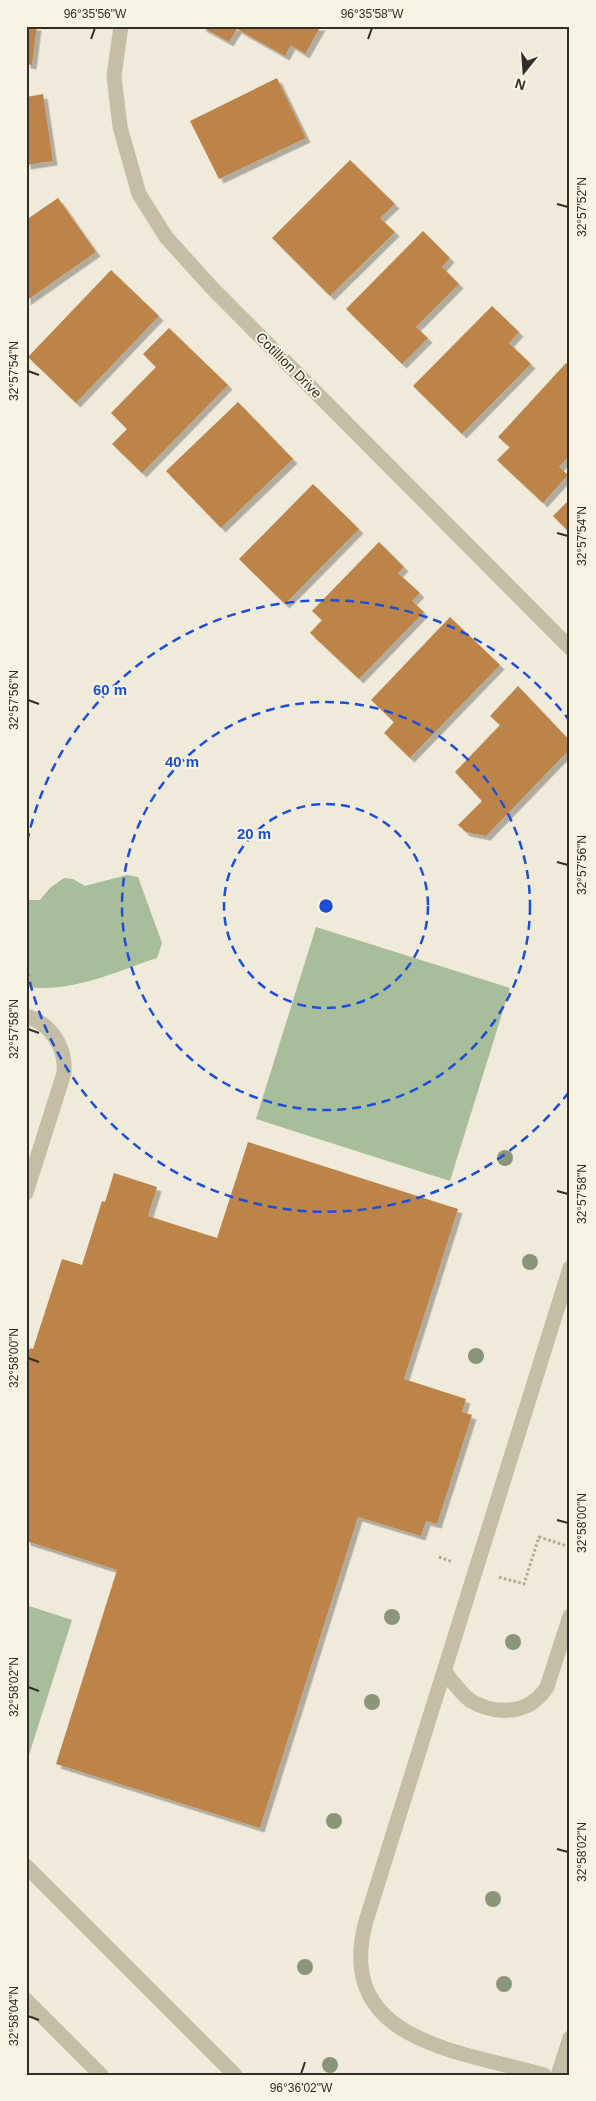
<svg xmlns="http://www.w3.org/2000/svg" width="596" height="2101" font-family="Helvetica,sans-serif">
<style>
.green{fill:#a8bd9a}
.building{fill:#bd8448;filter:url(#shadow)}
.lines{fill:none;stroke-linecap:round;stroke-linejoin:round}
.path{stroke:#b2a790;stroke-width:3;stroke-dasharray:2.5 2.5;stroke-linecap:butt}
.minor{stroke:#c6bda6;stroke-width:15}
.tree{fill:#8b957a}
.ticks{fill:none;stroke:#322d26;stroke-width:2}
.ring{fill:none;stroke:#1d4ed8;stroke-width:2.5;stroke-dasharray:9 6}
.labels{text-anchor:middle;stroke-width:4;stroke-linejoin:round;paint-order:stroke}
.street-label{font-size:14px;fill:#322d26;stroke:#f7f4e4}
.centre{fill:#1d4ed8;stroke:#f7f4e4;stroke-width:2.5}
.ring-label{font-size:15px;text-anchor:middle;font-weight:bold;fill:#1d4ed8;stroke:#f7f4e4;stroke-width:4;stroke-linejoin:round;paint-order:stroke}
.neatline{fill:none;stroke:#322d26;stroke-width:2}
.ticks-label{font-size:12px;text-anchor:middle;fill:#322d26}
</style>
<defs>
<filter id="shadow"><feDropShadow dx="4.5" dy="4.5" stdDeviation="0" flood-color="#0004"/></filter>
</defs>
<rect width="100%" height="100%" fill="#efead9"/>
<g class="green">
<path d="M 127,875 L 138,877 L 162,943 L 157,958 C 115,972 72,993 26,987 L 26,900 L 40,900 L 50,888 L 64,878 L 73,879 L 85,886 Z"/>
<polygon points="316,927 510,988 450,1181 256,1119"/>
<polygon points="26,1605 72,1620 27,1761 26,1761"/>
</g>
<g class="building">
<polygon points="26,26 37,26 32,65 26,64"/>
<polygon points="200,26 321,26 305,54 291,45 285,56 237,29 229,42"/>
<polygon points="277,78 306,138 219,179 190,121"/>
<polygon points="43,94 53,161 26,165 26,97"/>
<polygon points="350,160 395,204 380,218 395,232 330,296 272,238"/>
<polygon points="58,198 96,252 26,301 26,220"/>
<polygon points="423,231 450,258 442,267 459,284 416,327 428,338 402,364 346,309"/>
<polygon points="111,270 159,316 76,403 28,357"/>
<polygon points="492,306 519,332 509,343 531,364 462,434 413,386"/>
<polygon points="169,328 228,385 142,473 112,444 127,429 111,413 156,367 143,354"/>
<polygon points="566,363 570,367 570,455 559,467 568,475 543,503 497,460 510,447 498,437"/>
<polygon points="238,402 293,459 221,528 166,471"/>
<polygon points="313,484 359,529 285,604 239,559"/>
<polygon points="570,499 570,533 553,516"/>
<polygon points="379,542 404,567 398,573 420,593 412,601 424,612 359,679 310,633 322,620 312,611"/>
<polygon points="450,617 500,665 410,758 384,733 394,722 371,700"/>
<polygon points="518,686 570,741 570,749 486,836 466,832 458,825 482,801 455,772 500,725 490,716"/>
<polygon points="248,1142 458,1209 404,1379 466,1399 462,1412 472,1415 437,1524 426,1521 421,1536 358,1517 260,1828 56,1764 117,1570 26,1541 26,1360 30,1348 33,1349 62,1259 82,1265 102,1201 105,1202 114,1173 157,1187 148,1216 217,1238"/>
</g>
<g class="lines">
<g class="path">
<polyline points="439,1557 453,1562"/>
<polyline points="499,1577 524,1584 539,1537 570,1547"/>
</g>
<g class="minor">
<polyline points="121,26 114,76 120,127 139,194 166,237 213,289 570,648"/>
<path d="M 26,1016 C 52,1024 66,1048 64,1073 L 26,1193"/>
<path d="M 445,1672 C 452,1681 461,1694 471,1701 C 498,1716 530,1714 547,1687 L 570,1616"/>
<polyline points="26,1866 235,2075"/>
<polyline points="26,2000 101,2075"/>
<path d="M 544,2075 C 461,2051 333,2042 366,1921 L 570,1268"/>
<polyline points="558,2075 570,2038"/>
</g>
</g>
<g class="tree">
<circle cx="505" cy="1158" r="8"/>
<circle cx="530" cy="1262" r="8"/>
<circle cx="476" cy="1356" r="8"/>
<circle cx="392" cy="1617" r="8"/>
<circle cx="513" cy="1642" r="8"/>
<circle cx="372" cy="1702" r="8"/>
<circle cx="334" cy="1821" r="8"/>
<circle cx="493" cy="1899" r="8"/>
<circle cx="305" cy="1967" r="8"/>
<circle cx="504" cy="1984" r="8"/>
<circle cx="330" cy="2065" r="8"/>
</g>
<path class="ticks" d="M 91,39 L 95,28M 368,39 L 372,28M 557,204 L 568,207M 28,371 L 39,375M 557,533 L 568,536M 28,700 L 39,704M 557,862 L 568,865M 28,1029 L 39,1033M 557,1191 L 568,1194M 28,1358 L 39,1362M 557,1520 L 568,1523M 28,1687 L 39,1691M 557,1849 L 568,1852M 28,2016 L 39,2020M 301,2074 L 305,2062"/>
<g class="ring">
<circle cx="326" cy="906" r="102"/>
<circle cx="326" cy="906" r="204"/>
<path d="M569 1092A306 306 0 0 1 27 970M27 842A306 306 0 0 1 569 720"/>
</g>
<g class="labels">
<g class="street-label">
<text transform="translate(289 365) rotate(45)" y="5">Cotillion Drive</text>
</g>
</g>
<circle cx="326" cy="906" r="8" class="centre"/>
<g class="ring-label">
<text x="110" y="695">60 m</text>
<text x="182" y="767">40 m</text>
<text x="254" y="839">20 m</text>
</g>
<rect width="596" height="2101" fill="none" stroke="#f7f4e4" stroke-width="55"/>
<g transform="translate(524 72) rotate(197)" stroke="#f7f4e4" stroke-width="4" paint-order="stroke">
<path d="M0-4L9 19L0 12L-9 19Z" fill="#322d26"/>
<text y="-8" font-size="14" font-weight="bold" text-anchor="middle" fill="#322d26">N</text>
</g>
<rect x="28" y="28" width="540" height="2046" class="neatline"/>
<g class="ticks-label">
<text x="95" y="18">96°35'56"W</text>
<text x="372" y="18">96°35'58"W</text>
<text transform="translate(582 207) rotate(-90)" y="4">32°57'52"N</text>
<text transform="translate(14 371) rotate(-90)" y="4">32°57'54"N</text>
<text transform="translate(582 536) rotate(-90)" y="4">32°57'54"N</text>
<text transform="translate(14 700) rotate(-90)" y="4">32°57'56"N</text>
<text transform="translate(582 865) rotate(-90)" y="4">32°57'56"N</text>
<text transform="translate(14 1029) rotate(-90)" y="4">32°57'58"N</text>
<text transform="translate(582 1194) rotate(-90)" y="4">32°57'58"N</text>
<text transform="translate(14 1358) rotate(-90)" y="4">32°58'00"N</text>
<text transform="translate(582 1523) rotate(-90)" y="4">32°58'00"N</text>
<text transform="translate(14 1687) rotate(-90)" y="4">32°58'02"N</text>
<text transform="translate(582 1852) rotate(-90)" y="4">32°58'02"N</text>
<text transform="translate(14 2016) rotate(-90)" y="4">32°58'04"N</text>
<text x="301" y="2092">96°36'02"W</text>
</g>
</svg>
